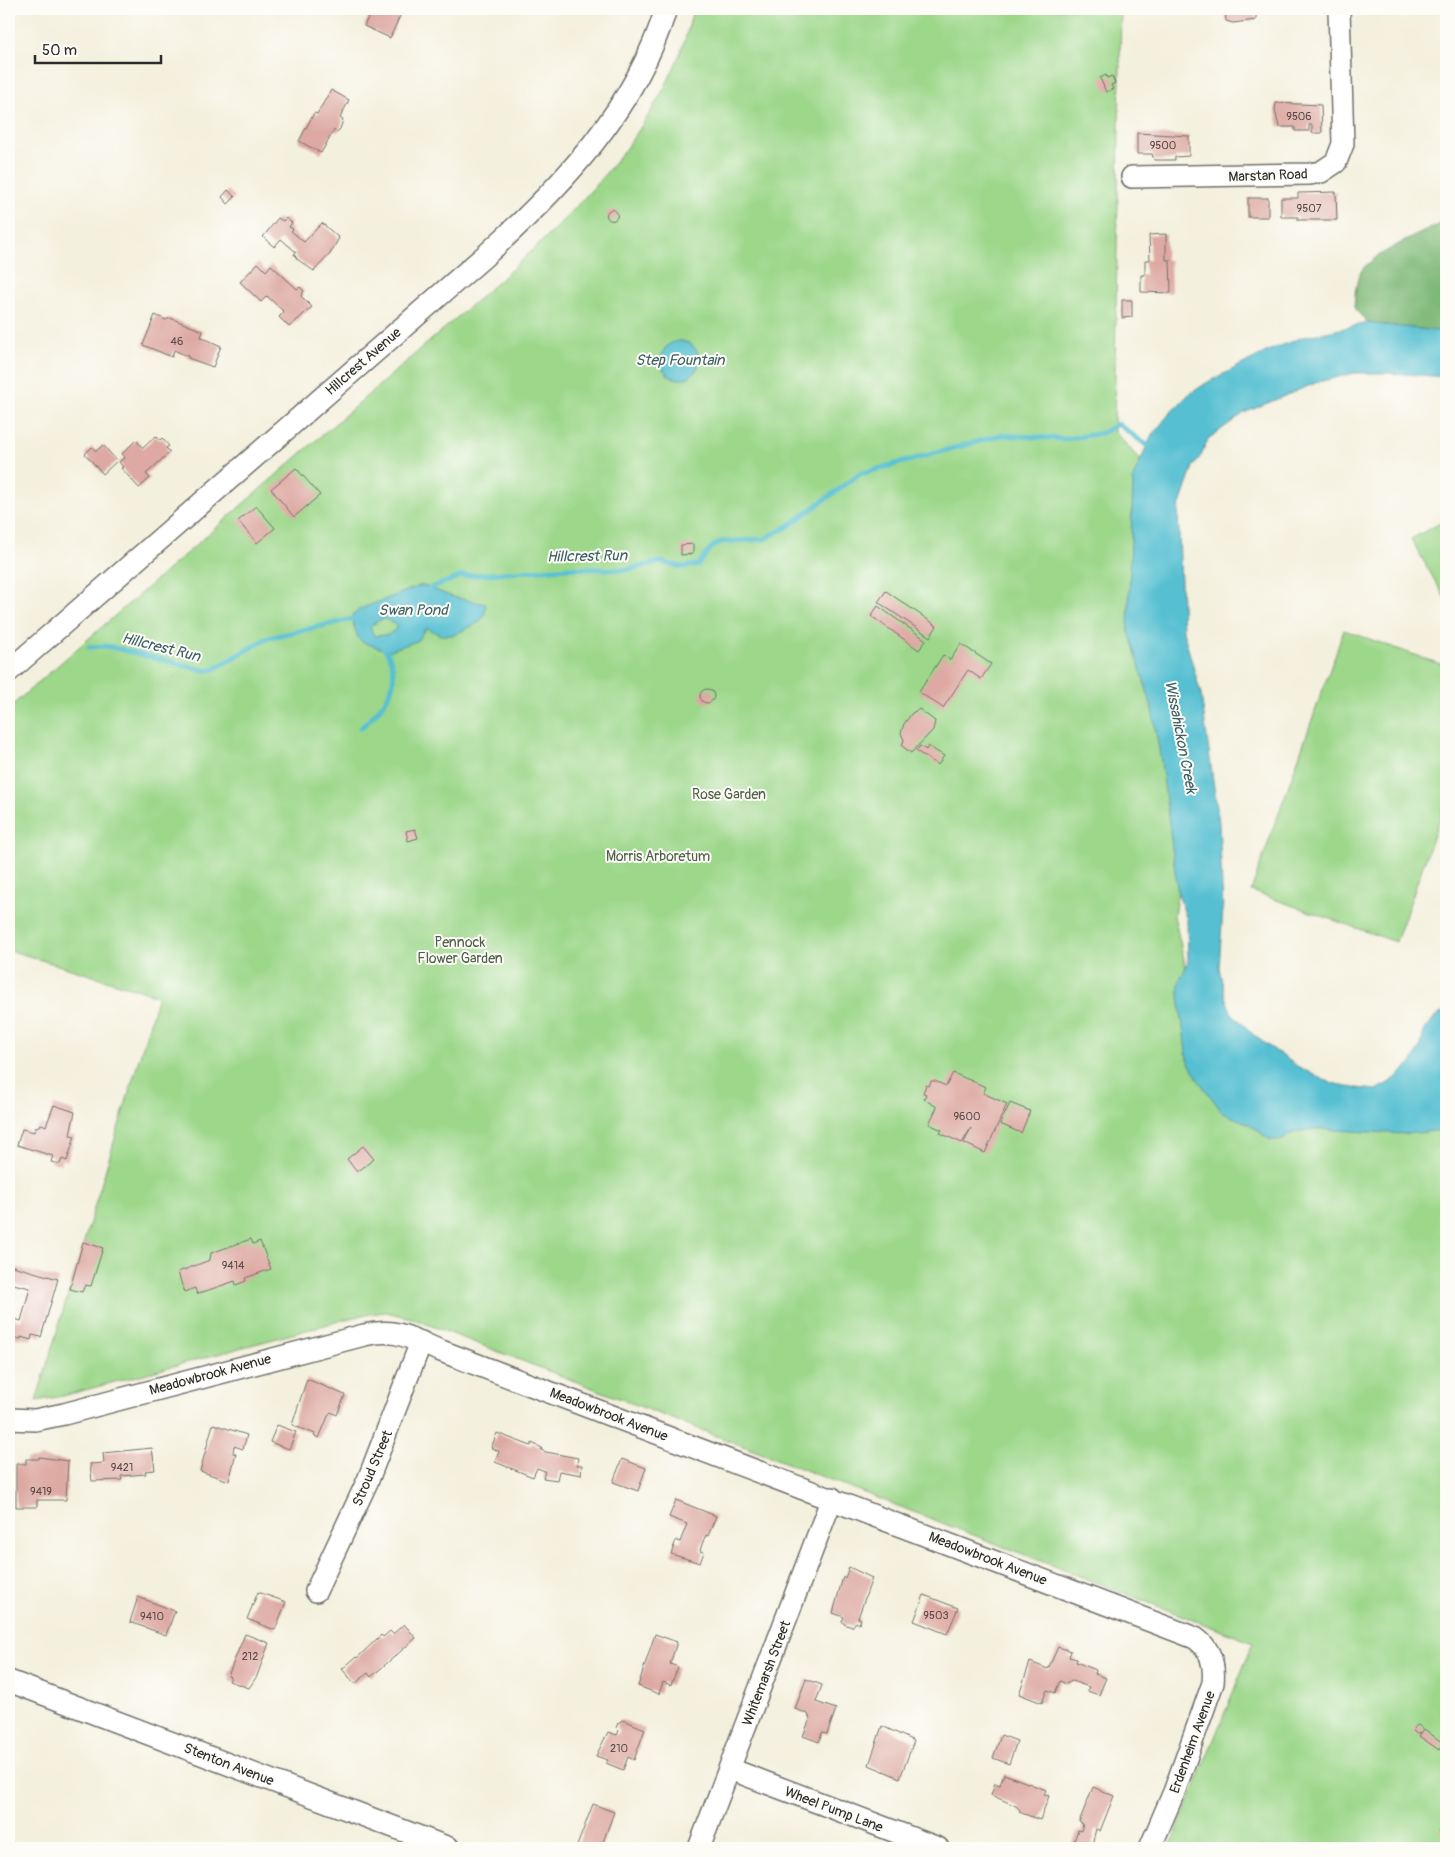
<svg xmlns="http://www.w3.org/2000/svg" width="1455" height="1857" font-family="Pangolin,sans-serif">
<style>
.green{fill:#9cd78a;stroke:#64815a}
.forest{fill:#7db876;stroke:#547250}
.water{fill:#56c0d2;stroke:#40767e;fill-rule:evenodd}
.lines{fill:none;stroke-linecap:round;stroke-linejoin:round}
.stream{stroke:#56c0d2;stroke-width:5}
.building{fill:#dda9a2}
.minor-casing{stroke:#71706a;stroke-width:24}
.minor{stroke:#fff;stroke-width:21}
.labels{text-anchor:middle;stroke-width:4;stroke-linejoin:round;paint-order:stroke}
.number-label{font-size:11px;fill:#584a49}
.street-label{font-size:14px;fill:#2b2b2b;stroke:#fdfcf7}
.park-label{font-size:14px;fill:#4d5f48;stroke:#fdfcf7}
.water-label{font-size:15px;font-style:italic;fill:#3a5f65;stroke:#fdfcf7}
</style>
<rect width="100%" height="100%" fill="#fdfcf7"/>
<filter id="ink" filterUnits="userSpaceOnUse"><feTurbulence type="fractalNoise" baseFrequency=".02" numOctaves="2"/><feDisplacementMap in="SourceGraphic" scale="10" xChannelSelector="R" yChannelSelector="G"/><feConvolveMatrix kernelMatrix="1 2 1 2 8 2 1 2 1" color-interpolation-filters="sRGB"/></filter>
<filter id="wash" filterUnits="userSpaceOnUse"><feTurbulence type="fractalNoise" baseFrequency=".0096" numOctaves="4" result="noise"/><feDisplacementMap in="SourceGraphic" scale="20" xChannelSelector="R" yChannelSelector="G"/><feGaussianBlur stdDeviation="1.12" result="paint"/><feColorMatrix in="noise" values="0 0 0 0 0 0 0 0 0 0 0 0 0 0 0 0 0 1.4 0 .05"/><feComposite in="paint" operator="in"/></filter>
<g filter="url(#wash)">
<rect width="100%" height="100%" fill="#f4f0de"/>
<g class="green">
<path d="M 693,9 L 1121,9 L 1114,431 L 1141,461 L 1192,797 L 1174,916 L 1197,1015 L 1227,1053 L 1446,1124 L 1446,1848 L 1170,1848 L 1253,1643 L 411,1318 L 386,1312 L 362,1315 L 63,1396 L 36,1401 L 158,996 L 9,950 L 9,708 L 501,279 C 580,208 671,117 693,9 Z"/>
<polygon points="1442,522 1446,530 1446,600 1411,539"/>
<polygon points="1344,630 1446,666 1446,801 1396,942 1251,891"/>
</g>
<path class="forest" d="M 1446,207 L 1446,332 L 1368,323 L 1354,308 C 1355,295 1355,281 1362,270 C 1371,256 1422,232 1438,225 Z"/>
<g class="water">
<polygon points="1368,323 1446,332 1446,377 1390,373 1354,373 1318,382 1244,413 1208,439 1202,454 1193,467 1178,510 1183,631 1201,694 1219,823 1223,908 1219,968 1226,999 1231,1012 1256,1037 1297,1066 1324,1080 1346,1087 1377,1090 1396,1078 1413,1061 1421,1045 1424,1031 1434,1018 1446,1010 1446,1130 1405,1134 1316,1129 1295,1132 1282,1140 1270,1140 1249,1124 1223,1113 1199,1081 1187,1059 1179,996 1179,983 1188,962 1187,920 1178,894 1161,761 1151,704 1128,629 1133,478 1150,438 1170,413 1188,395 1208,382 1270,350 1303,337"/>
<circle cx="680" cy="360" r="19"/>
<path d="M 422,585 L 453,597 L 486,604 L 484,617 L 478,623 L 454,635 L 441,635 L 426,628 L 417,641 L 388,651 L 362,642 L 358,638 L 351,617 L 360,609 ZM 384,619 L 396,624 L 396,629 L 388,635 L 374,636 L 370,627 L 379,620 Z"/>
</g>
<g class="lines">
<g class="stream">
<polyline points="425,590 462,576 569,568 625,570 660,562 682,567 698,565 711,548 721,542 764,539 787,527 860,474 1001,435 1065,439 1102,433 1118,424 1149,447 1152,446"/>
<polyline points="89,647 107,646 203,670 212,670 268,638 357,618"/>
<path d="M 361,728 C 380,710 401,689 391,661 C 389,656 388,652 384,648"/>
</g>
</g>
<g id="blocks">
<g class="building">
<polygon points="372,9 403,9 390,38 364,26"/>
<polygon points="1225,9 1256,9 1256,20 1233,23 1226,21"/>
<polygon points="1106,75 1107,78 1112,76 1115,83 1111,85 1113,89 1106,92 1100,78"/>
<polygon points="331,90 349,100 340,118 343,120 340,129 337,132 334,130 321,153 299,141 314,113 317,114"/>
<polygon points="1276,103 1321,105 1322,133 1312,133 1312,125 1309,125 1309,131 1295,131 1295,127 1279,127 1275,110"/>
<polygon points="1137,133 1189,136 1189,156 1175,157 1175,160 1154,160 1152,154 1137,154"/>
<polygon points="228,190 235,197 228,204 222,197"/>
<polygon points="1336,192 1337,220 1298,220 1298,217 1281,217 1281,198 1298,198 1298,193"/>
<rect x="1248" y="198" width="20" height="19"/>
<circle cx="612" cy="215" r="5.5"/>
<polygon points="278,218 283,221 286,218 292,223 289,227 293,229 291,231 304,242 322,223 339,238 330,254 314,271 297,259 294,254 296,252 281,239 274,247 263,237"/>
<polygon points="1166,234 1166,260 1170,260 1171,293 1141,292 1141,275 1145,275 1145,260 1150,260 1149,235"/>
<polygon points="258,263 266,271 271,265 297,289 300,287 304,291 301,296 312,307 289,327 279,317 284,312 267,296 261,302 240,282"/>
<polygon points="1122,300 1132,300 1132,317 1122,318"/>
<polygon points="155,315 166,320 170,318 203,331 201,337 221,346 213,367 188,358 188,354 187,356 174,350 172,357 143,345"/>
<polygon points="156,436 160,440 162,438 169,446 166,448 170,452 146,474 150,478 139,488 121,468 123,467 119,462 125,457 122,454 136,440 143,448"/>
<polygon points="103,445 117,461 103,474 85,454 92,447 96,451"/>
<polygon points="296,468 320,495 294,517 271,489"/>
<polygon points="256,506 275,528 257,543 238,521"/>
<polygon points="693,544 693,554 681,555 681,545"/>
<polygon points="886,591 937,626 930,637 878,602"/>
<polygon points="878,606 926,640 919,650 871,616"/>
<polygon points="961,644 991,664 981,679 968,670 943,708 919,692 943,655 950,660"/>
<circle cx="707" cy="696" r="7"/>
<polygon points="919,709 935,721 933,730 911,753 902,746 904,740 901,733 904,724 912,713"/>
<polygon points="920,746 926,750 928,746 944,756 938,765 916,751"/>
<polygon points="415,829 418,838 408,841 406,831"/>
<polygon points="953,1073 986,1087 983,1093 1007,1104 985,1153 964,1143 971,1128 962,1143 940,1133 942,1130 929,1124 937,1107 924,1099 926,1094 923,1093 926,1085 929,1086 931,1081 935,1081 946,1086"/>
<polygon points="1010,1103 1030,1111 1021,1133 1000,1124"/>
<polygon points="54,1105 75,1112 70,1135 75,1136 67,1161 62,1159 60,1164 51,1162 53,1156 17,1145 22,1129 34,1132 35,1128 42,1124 46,1126"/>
<polygon points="363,1146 374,1159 357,1172 347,1159"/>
<polygon points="251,1239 253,1244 260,1241 271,1269 245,1278 246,1281 236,1285 235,1281 197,1294 195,1288 184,1292 178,1272 210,1260 211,1253"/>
<polygon points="83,1242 103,1248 91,1286 85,1285 82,1292 70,1289"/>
<polygon points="9,1265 58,1279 41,1337 32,1335 31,1340 21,1337 21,1339 11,1337 12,1334 9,1333 9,1317 21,1321 30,1288 9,1283"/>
<polygon points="307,1379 345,1395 337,1415 331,1412 329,1414 319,1438 314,1436 315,1434 292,1425"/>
<polygon points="213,1424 247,1435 243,1449 234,1446 233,1453 236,1454 229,1481 200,1471"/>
<polygon points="277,1425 296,1432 289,1449 270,1442"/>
<polygon points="497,1433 531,1446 532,1443 542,1448 541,1450 546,1452 578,1458 577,1465 582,1465 581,1475 559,1471 557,1480 543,1478 545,1471 537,1468 533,1477 495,1462 499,1451 491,1448"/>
<polygon points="152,1448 155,1470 145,1471 146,1474 121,1476 122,1480 92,1481 90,1464 104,1463 103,1453"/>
<polygon points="39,1457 68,1461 66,1500 37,1500 37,1507 16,1507 16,1464 26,1464 26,1459 39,1459"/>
<polygon points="622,1459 646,1468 638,1491 613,1482"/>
<polygon points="676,1500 716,1516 708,1536 706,1535 702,1544 700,1551 704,1552 700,1563 671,1554 676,1540 680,1542 687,1524 669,1517"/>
<polygon points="849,1567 872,1578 858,1618 861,1619 859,1624 856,1622 852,1627 844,1624 842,1621 844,1617 833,1613 843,1577 845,1578"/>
<polygon points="258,1592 286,1602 275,1630 247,1619"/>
<polygon points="924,1595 958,1608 947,1634 914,1621"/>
<polygon points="138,1597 175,1611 166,1635 130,1622"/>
<polygon points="404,1624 416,1638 371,1677 368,1673 355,1684 342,1669 356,1657 357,1658 381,1635 383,1637 390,1631 393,1634"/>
<polygon points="245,1634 269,1643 257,1676 249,1688 229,1681 231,1677 228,1676"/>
<polygon points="655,1634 677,1642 670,1664 678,1667 671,1685 663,1682 659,1694 638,1686"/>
<polygon points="1058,1647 1071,1651 1069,1657 1077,1659 1076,1662 1096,1670 1095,1674 1106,1678 1099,1695 1087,1691 1089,1687 1072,1681 1066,1684 1060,1681 1055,1693 1047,1690 1042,1703 1019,1694 1030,1662 1048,1669"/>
<polygon points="806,1679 822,1685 816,1702 836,1709 827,1734 822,1733 819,1742 803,1736 810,1719 808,1714 795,1709"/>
<polygon points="623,1720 645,1729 634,1760 628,1757 623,1770 606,1763 608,1760 596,1756 608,1732 617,1735 619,1731 616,1728 618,1723"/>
<polygon points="1418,1725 1422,1728 1421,1733 1417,1734 1413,1731 1414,1727"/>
<polygon points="882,1726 914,1741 900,1778 869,1765"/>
<polygon points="1424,1729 1443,1743 1439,1750 1419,1736"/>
<polygon points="1001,1735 1017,1741 1009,1764 993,1758"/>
<polygon points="1004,1774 1046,1790 1044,1794 1049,1796 1040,1820 1019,1812 1020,1810 1016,1806 991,1795 995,1783 1000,1785"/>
<polygon points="1093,1787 1114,1796 1100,1831 1096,1829 1091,1848 1077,1848 1072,1846 1078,1830 1081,1831 1083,1824 1079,1822"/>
<polygon points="593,1804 614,1812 601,1848 583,1848 577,1846"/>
<polygon points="1446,1823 1446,1838 1439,1831"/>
</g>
</g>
</g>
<g filter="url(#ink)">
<use href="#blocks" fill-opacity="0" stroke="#71706a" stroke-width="1"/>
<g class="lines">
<g class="minor-casing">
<g id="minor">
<polyline points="1132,177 1310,174 1321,172 1336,162 1343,144 1339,9"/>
<path d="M 9,671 L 487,254 C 562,186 636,108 666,9"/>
<path d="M 9,1419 L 35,1420 L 64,1414 L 364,1335 C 395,1328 408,1337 436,1349 L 1195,1638 C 1211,1649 1215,1664 1213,1683 L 1174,1792 L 1150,1848"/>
<polyline points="316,1591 368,1480 421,1342"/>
<polyline points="9,1681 449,1848"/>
<polyline points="730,1769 938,1848"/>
<polyline points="699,1848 832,1498"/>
</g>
</g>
<use href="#minor" class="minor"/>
</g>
</g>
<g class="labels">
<g class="number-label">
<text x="1299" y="120">9506</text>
<text x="1163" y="149">9500</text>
<text x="1309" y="212">9507</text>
<text x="177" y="345">46</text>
<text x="967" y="1120">9600</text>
<text x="233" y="1269">9414</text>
<text x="122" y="1471">9421</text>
<text x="41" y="1495">9419</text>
<text x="936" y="1619">9503</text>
<text x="152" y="1620">9410</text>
<text x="250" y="1660">212</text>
<text x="619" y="1752">210</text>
</g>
<g class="street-label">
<text transform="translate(1268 175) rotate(-2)" y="5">Marstan Road</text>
<text transform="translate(363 361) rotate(-41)" y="5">Hillcrest Avenue</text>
<text transform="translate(210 1374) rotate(-15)" y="5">Meadowbrook Avenue</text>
<text transform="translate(609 1414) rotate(21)" y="5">Meadowbrook Avenue</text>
<text transform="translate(372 1468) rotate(-67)" y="5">Stroud Street</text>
<text transform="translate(988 1558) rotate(21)" y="5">Meadowbrook Avenue</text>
<text transform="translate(766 1673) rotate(-69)" y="5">Whitemarsh Street</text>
<text transform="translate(1192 1742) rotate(-70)" y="5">Erdenheim Avenue</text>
<text transform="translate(229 1764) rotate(21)" y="5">Stenton Avenue</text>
<text transform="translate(834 1809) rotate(21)" y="5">Wheel Pump Lane</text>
</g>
<g class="park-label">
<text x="729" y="799">Rose Garden</text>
<text x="658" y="861">Morris Arboretum</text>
<text x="460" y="947">Pennock<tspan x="460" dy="16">Flower Garden</tspan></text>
</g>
<g class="water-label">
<text x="680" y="365">Step Fountain</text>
<text transform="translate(587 556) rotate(-1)" y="5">Hillcrest Run</text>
<text x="413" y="615">Swan Pond</text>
<text transform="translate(161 647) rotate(14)" y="5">Hillcrest Run</text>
<text transform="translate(1181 737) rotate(79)" y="5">Wissahickon Creek</text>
</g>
</g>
<rect width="1455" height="1857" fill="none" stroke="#fdfcf7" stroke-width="30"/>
<path d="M35 55v8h126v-8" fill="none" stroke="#2b2b2b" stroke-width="2.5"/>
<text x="42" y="55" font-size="15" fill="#2b2b2b" stroke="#fdfcf7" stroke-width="4" paint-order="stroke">50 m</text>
</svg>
